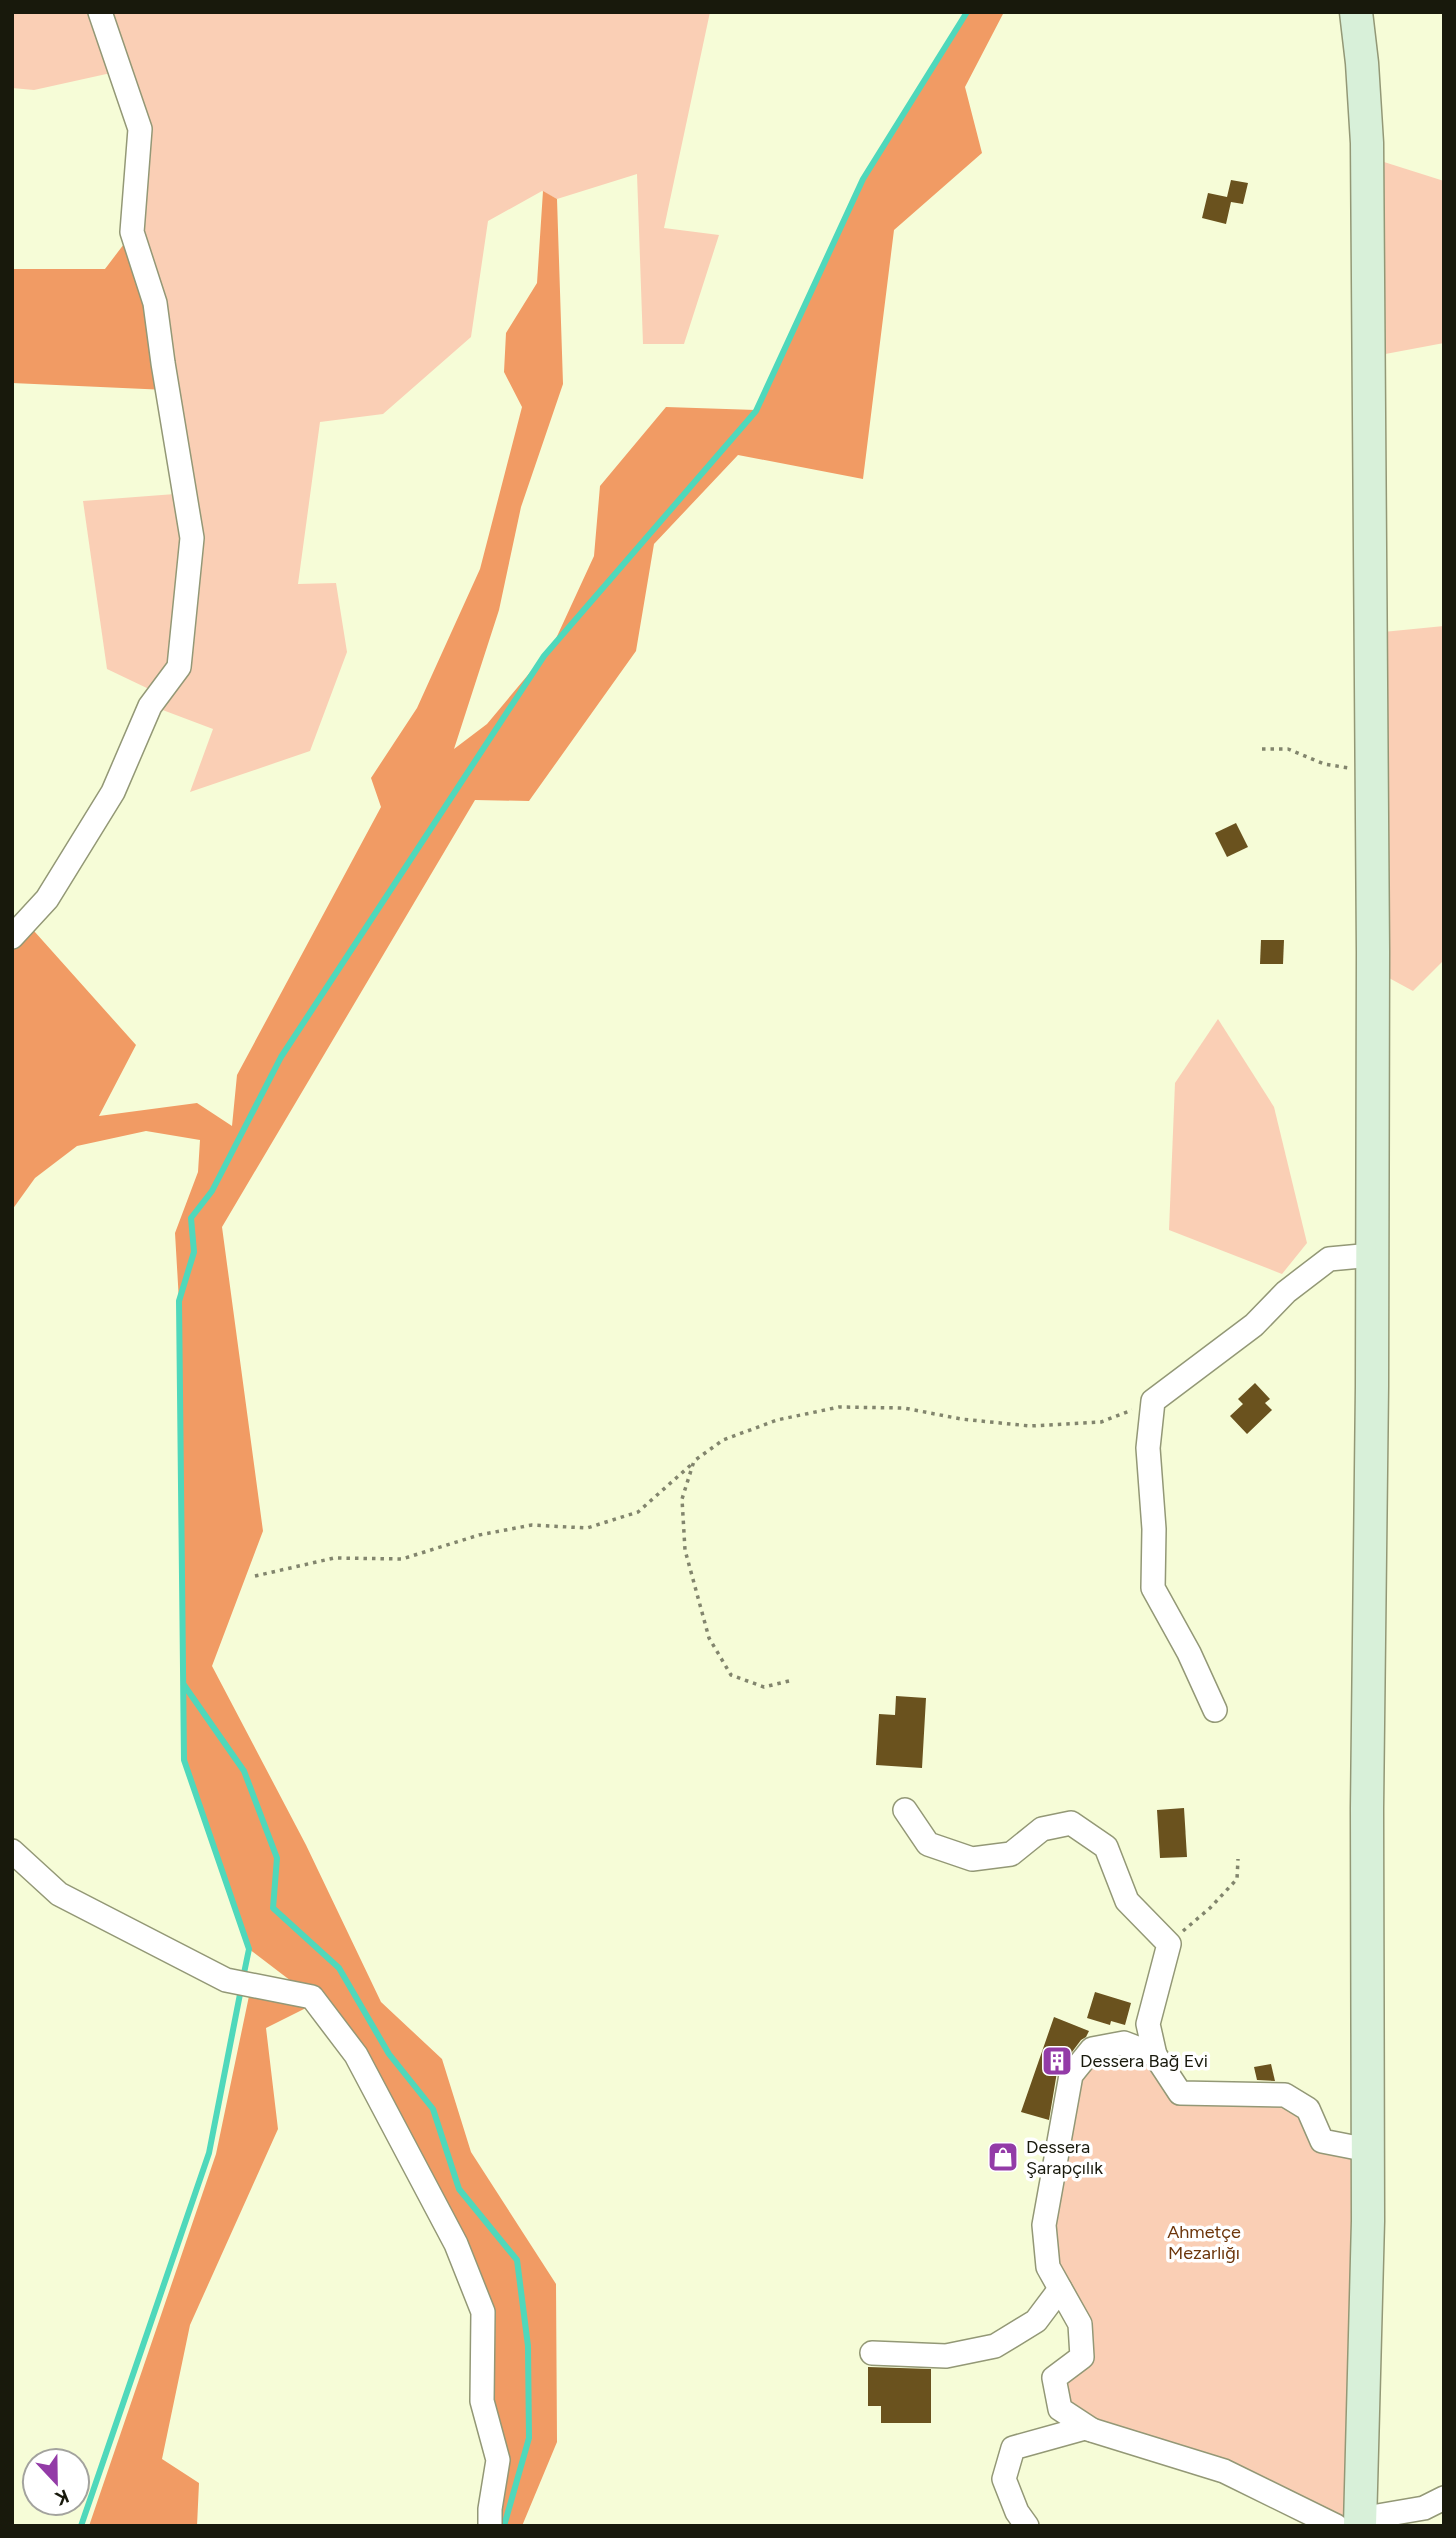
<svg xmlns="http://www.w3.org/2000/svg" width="1456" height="2538" font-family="Figtree,sans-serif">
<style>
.green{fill:#facfb5}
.forest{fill:#f19b64}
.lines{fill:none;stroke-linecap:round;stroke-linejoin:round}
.stream{stroke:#4fd8bb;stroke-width:6}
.building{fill:#6a521e}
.street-casing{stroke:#939876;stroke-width:26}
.secondary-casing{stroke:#939876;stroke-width:35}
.path{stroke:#82856d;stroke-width:3.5;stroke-dasharray:3.5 5;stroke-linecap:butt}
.street{stroke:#fff;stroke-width:23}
.secondary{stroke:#d8f0d9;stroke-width:32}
.labels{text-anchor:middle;stroke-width:7;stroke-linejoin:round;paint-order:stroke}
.poi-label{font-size:18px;fill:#18190c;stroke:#fff;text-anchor:start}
.park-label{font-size:18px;fill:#6d360b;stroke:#fff}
</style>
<rect width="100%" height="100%" fill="#f6fcd7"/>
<g class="green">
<polygon points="12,12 710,12 664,228 719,235 684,344 643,344 637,174 557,199 542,191 488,221 471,337 383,414 320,422 298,584 336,583 347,652 310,751 190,792 213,729 160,709 202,531 132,232 140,129 120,71 34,90 12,88"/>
<polygon points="1384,162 1444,181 1444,343 1380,355"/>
<polygon points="175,494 182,541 172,660 151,690 107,669 83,501"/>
<polygon points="1444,626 1444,960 1413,991 1389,978 1383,632"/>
<polygon points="1218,1019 1274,1107 1307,1243 1282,1274 1169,1230 1175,1083"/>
<polygon points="1124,2043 1180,2093 1285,2095 1322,2141 1356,2147 1346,2526 1085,2428 1054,2378 1082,2357 1044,2225 1071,2075"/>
</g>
<g class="forest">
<polygon points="967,12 1004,12 965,87 982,153 894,230 863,479 738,455 654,544 636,651 529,801 475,800 222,1227 263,1531 212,1666 306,1845 381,2002 442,2059 471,2152 556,2284 557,2442 522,2526 502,2526 498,2460 483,2312 312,1997 249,1949 184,1760 179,1301 175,1233 198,1172 200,1140 146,1131 77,1146 35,1178 12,1210 12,937 26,922 136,1045 99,1116 197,1103 232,1126 237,1075 381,807 371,778 417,708 480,569 522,407 504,372 506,333 537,283 543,191 557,199 563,384 521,507 499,610 454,749 487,724 553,645 594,556 600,486 666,407 756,410 863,179"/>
<polygon points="127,240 167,390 12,383 12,269 105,269"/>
<polygon points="249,1996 308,2007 266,2028 278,2129 190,2325 162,2459 199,2483 197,2526 89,2526 216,2154"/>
</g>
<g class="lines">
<g class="stream">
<polyline points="184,1685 244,1771 277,1858 273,1908 339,1968 389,2054 433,2109 459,2189 517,2260 528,2346 529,2438 504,2526"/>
<polyline points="243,1978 249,1949 184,1760 179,1301 194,1252 191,1218 212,1191 281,1057 544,656 756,411 863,179 967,12"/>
<polyline points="81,2526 209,2153 241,1989"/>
</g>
</g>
<g class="building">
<polygon points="1231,180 1248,183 1243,204 1231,202 1226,224 1202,218 1208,193 1227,197"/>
<polygon points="1236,823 1248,847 1227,857 1215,833"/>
<polygon points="1261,940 1284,940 1283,964 1260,964"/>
<polygon points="1255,1383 1270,1399 1265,1403 1272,1410 1247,1434 1230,1416 1243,1404 1238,1399"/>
<polygon points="896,1696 926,1698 922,1768 876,1765 879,1714 895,1715"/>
<polygon points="1184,1808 1187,1857 1160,1858 1157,1810"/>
<polygon points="1095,1992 1131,2003 1125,2025 1111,2021 1110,2025 1087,2018"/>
<polygon points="1054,2017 1089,2031 1086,2037 1081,2040 1057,2072 1049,2120 1021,2112"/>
<polygon points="1271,2064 1275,2081 1257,2080 1254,2067"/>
<polygon points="868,2367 931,2369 931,2423 881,2423 881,2406 868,2406"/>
</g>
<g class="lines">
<g class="street-casing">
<g id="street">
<polyline points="12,937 47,899 113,792 150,706 179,667 192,538 163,363 155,303 132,232 140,129 100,12"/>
<polyline points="1215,1710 1189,1653 1153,1588 1154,1529 1148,1448 1153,1401 1254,1325 1286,1292 1329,1259 1372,1255"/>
<polyline points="905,1810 928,1844 972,1859 1011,1854 1042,1829 1071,1823 1106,1847 1127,1901 1169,1944 1148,2024 1155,2055"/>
<polyline points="12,1851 59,1894 226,1980 312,1997 356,2055 456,2244 483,2312 482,2401 498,2460 490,2509 490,2526"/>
<polyline points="872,2353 946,2356 995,2346 1036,2321 1060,2289"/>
<polyline points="1092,2430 1060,2409 1054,2378 1082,2357 1080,2324 1048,2267 1044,2225 1071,2075 1092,2049 1124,2043 1155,2055 1180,2093 1285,2095 1308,2109 1322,2141 1368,2150"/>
<polyline points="1360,2519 1424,2508 1444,2498"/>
<polyline points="1027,2526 1017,2512 1004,2479 1013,2448 1085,2428 1224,2471 1336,2526"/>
</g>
</g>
<g class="secondary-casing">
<polyline id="secondary" points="1356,12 1362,63 1367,143 1373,952 1372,1386 1367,1809 1368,2221 1360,2526"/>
</g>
<g class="path">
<polyline points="1262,749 1288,749 1324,764 1349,768"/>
<polyline points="255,1576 334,1558 402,1559 479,1535 532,1525 587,1528 638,1512 693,1463"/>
<polyline points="789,1681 764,1687 731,1675 709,1638 685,1550 682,1499 694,1461 723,1440 777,1420 839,1407 904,1408 961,1419 1030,1426 1101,1422 1132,1410"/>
<polyline points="1183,1931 1210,1908 1237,1879 1238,1859"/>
</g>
<use href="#street" class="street"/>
<use href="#secondary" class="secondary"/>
</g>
<defs>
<g id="building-square" transform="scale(1.575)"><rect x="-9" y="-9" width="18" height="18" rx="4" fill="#933ba7" stroke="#fff"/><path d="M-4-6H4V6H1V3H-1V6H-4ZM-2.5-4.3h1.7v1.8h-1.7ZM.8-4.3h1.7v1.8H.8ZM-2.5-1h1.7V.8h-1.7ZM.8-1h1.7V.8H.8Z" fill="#fff"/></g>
<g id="shop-square" transform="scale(1.575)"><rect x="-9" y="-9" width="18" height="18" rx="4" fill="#933ba7" stroke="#fff"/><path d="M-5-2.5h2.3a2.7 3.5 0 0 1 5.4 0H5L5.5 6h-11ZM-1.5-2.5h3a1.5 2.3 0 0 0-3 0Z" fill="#fff"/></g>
</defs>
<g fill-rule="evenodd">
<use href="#building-square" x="1057" y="2061"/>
<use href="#shop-square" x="1003" y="2157"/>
</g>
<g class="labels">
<g class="poi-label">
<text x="1080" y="2067">Dessera Bağ Evi</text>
<text x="1026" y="2153">Dessera<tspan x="1026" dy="21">Şarapçılık</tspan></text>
</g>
<g class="park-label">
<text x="1204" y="2238">Ahmetçe<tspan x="1204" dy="21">Mezarlığı</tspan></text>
</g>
</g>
<rect width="1456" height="2538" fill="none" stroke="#18190c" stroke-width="28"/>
<g transform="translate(56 2482) rotate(158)"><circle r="33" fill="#ffffff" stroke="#a3a39e" stroke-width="2"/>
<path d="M0-5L12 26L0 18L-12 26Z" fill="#933ba7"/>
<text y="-10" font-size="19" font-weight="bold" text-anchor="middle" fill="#18190c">K</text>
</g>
</svg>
